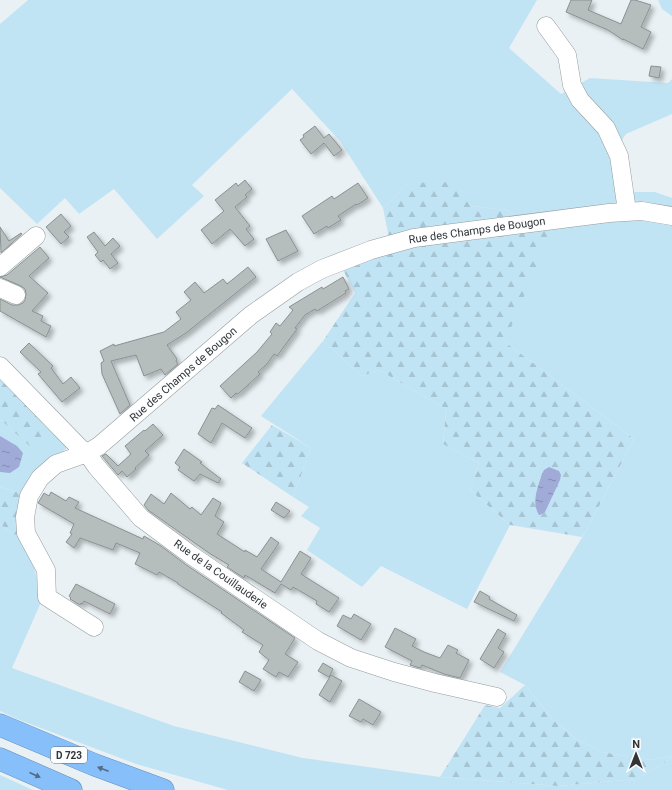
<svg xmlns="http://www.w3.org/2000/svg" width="672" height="790" font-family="Roboto,sans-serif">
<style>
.grass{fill:#c1e4f4}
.forest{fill:url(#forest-firs)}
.water{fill:url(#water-ripples)}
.building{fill:#b5bdbd;stroke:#8a9192;filter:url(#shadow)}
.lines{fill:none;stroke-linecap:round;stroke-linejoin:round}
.minor-casing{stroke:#959c9e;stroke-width:19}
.highway-casing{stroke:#698fb5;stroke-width:23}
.minor{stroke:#fff;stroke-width:18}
.highway{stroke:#86bff9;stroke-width:22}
.oneway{fill:#546c84}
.labels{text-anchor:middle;stroke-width:3;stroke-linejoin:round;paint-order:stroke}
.shield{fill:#fbfdff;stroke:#6e7172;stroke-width:1}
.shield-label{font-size:10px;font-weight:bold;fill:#323536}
.street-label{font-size:11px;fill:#323536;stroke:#fbfdff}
</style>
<defs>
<pattern id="forest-firs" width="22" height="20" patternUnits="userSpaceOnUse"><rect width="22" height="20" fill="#c1e4f4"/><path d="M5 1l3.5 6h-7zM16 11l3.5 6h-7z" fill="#a6c4d2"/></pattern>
<pattern id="water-ripples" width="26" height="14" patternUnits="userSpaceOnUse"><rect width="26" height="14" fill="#a0abd8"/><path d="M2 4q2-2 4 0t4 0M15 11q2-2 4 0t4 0" fill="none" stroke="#838cb0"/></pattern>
<filter id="shadow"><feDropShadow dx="3.5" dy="3.5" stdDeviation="2" flood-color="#0004"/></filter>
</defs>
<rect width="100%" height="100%" fill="#eaf1f4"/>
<g class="grass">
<polygon points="28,0 537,0 509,48 561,94 590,78 668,83 672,79 672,114 626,134 613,153 616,192 655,192 672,198 672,756 650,760 602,752 575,738 553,720 525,685 500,672 586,531 634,439 505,342 534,229 507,210 470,206 408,183 383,208 340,141 292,89 192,185 204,196 157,239 114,189 79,214 65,198 37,224 0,188 0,24"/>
<polygon points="658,0 672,0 672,16 662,9"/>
<polygon points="323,341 362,376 379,370 446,409 443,444 479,463 470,490 510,525 467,609 381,566 362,587 307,550 320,528 301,516 309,507 293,497 311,448 261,416"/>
<polygon points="0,419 32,447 52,430 68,447 33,477 24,494 0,487"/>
<polygon points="0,524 14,535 18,534 34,567 42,600 12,668 174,726 303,758 440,777 558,786 637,779 672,758 672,790 228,790 136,764 17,719 0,711"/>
<polygon points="0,775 33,790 0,790"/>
</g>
<g class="forest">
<polygon points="454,182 470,206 507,210 534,229 552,229 505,342 634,439 586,531 582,537 510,525 470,490 479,463 443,444 446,409 379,370 362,376 323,341 355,293 342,268 391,248 383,208 408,183"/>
<polygon points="0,376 52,430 32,448 0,419"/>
<polygon points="272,425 311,448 293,497 242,463"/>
<polygon points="0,487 24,494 18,534 14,535 0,524"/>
<polygon points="525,685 553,720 575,738 602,752 650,760 672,756 672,758 637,779 558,786 440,777 485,705 500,708"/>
</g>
<g class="water">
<polygon points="0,436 17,446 23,453 19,467 10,473 0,472"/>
<path d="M 549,467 L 559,471 L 561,475 L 560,480 L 545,512 L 542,514 L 539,515 C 531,502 538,487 542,474 L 544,470 Z"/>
</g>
<g class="building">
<polygon points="571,0 592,0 588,10 621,24 631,0 635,0 651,5 641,27 651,32 643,49 623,39 623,40 608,30 566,12"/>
<polygon points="651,66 661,67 659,78 649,76"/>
<polygon points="315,126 324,138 329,134 342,150 334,156 324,143 311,154 300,140 304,137 303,135"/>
<polygon points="245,180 252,189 245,195 247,197 235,207 250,226 246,229 254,239 245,246 230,229 212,244 201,230 224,211 215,200 236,183 238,186"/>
<polygon points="358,183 368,198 357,205 356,204 338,216 341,220 328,228 327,226 314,234 302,216 332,196 334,199"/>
<polygon points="61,214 71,226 64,232 69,237 61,244 46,227"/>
<polygon points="0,227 9,241 21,233 22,234 1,253"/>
<polygon points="286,230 298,251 278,261 266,239"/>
<polygon points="94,232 105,246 113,238 120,246 111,254 118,263 110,269 103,260 101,262 95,255 98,252 87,237"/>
<polygon points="40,247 49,258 29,276 48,293 32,311 43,316 41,321 51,326 46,337 0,311 0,299 12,305 18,305 23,303 25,300 26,294 25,289 21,286 0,277 7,275"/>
<polygon points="248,267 256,277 186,333 167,345 177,359 176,361 178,364 165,375 161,369 144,376 136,355 111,361 130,405 120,414 102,374 101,363 104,361 100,351 114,344 114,346 164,332 181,319 176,312 191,300 184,292 195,282 204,293 223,279 227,284"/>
<polygon points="343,277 349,289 345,291 346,293 317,311 315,309 305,315 295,328 297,329 277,356 274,354 267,364 258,372 260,374 238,394 236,393 231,398 220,386 257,352 272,334 270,332 276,323 280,326 293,310 289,307 322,287 323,289"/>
<polygon points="29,343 53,366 51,368 63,384 71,377 80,388 62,402 38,374 41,372 20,352"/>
<polygon points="218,405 252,428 245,438 222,423 211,443 198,434 212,408 215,409"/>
<polygon points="153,424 163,435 145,451 149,455 135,468 136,469 127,477 122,471 118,475 102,456 106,454 118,466 131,454 125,446 144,430 145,431"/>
<polygon points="184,449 202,462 200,463 221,479 218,483 200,474 194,481 178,470 180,467 175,463"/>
<polygon points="51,492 66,501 69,497 79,502 75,508 143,539 144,536 161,546 185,564 295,638 285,654 298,662 288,677 279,672 276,677 263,669 269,660 259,652 263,645 242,632 244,630 221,613 222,612 178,584 178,583 159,572 157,575 135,564 140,553 116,543 113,550 80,538 74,548 66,542 72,534 70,533 74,524 38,503 44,493 49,496"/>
<polygon points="171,493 190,509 192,507 201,515 213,498 221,503 215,516 224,522 217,534 245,552 245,550 257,557 271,537 279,543 261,569 281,582 300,551 311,558 301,574 339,598 329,612 316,604 317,601 293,587 291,590 281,584 275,593 245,575 244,578 227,567 229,565 209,553 148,510 144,505 151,494 164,504"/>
<polygon points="276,502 290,511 284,518 271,510"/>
<polygon points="76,584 115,604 110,614 84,601 82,604 81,603 80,605 70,599 71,598 69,596"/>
<polygon points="480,591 490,597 489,599 517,615 514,621 474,602"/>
<polygon points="354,614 371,624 361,640 337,626 343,615 351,619"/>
<polygon points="395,628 416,639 412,646 424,652 440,658 448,645 458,650 456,653 469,660 460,678 444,674 422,665 420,668 410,665 412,661 385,647"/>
<polygon points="498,629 506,634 498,648 504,652 494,668 480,659"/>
<polygon points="323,663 333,669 329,677 318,671"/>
<polygon points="245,671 261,680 254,691 239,682"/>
<polygon points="331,675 342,681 330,702 319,695"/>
<polygon points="359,699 381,712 373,725 363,719 361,722 349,716"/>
</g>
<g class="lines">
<g class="minor-casing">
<g id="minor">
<polyline points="546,26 567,55 572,85 580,100 606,128 619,156 627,211"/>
<polyline points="0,267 36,236"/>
<polyline points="0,288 16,295"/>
<polyline points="0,366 80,448 87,453 96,466 141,518 191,555 318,641 351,658 394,672 435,683 497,697"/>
<polyline points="94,627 47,597 46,570 26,533 25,517 29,496 40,478 56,464 87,453 99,446 251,315 298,282 322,269 371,250 414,238 609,213 642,211 672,216"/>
</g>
</g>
<g class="highway-casing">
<g id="highway">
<polyline points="0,725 95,765 163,790"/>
<polyline points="0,759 71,790"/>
</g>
</g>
<use href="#minor" class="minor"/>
<use href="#highway" class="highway"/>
</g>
<defs><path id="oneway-solid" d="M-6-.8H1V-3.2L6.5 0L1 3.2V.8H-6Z"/></defs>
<g class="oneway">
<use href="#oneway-solid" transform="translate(103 769) rotate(-159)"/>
<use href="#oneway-solid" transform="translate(35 775) rotate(24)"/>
</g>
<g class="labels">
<rect class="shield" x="51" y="747" width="36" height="16" rx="3"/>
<g class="shield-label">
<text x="69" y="759">D 723</text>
</g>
<g class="street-label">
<text transform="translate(477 230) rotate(-8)" y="4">Rue des Champs de Bougon</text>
<text transform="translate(183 374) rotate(-41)" y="4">Rue des Champs de Bougon</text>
<text transform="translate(221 574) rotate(35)" y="4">Rue de la Couillauderie</text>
</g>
</g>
<g transform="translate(636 754)" stroke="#fbfdff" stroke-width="3" paint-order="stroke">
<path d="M0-3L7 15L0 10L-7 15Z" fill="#323536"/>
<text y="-6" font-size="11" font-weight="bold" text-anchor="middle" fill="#323536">N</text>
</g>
</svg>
